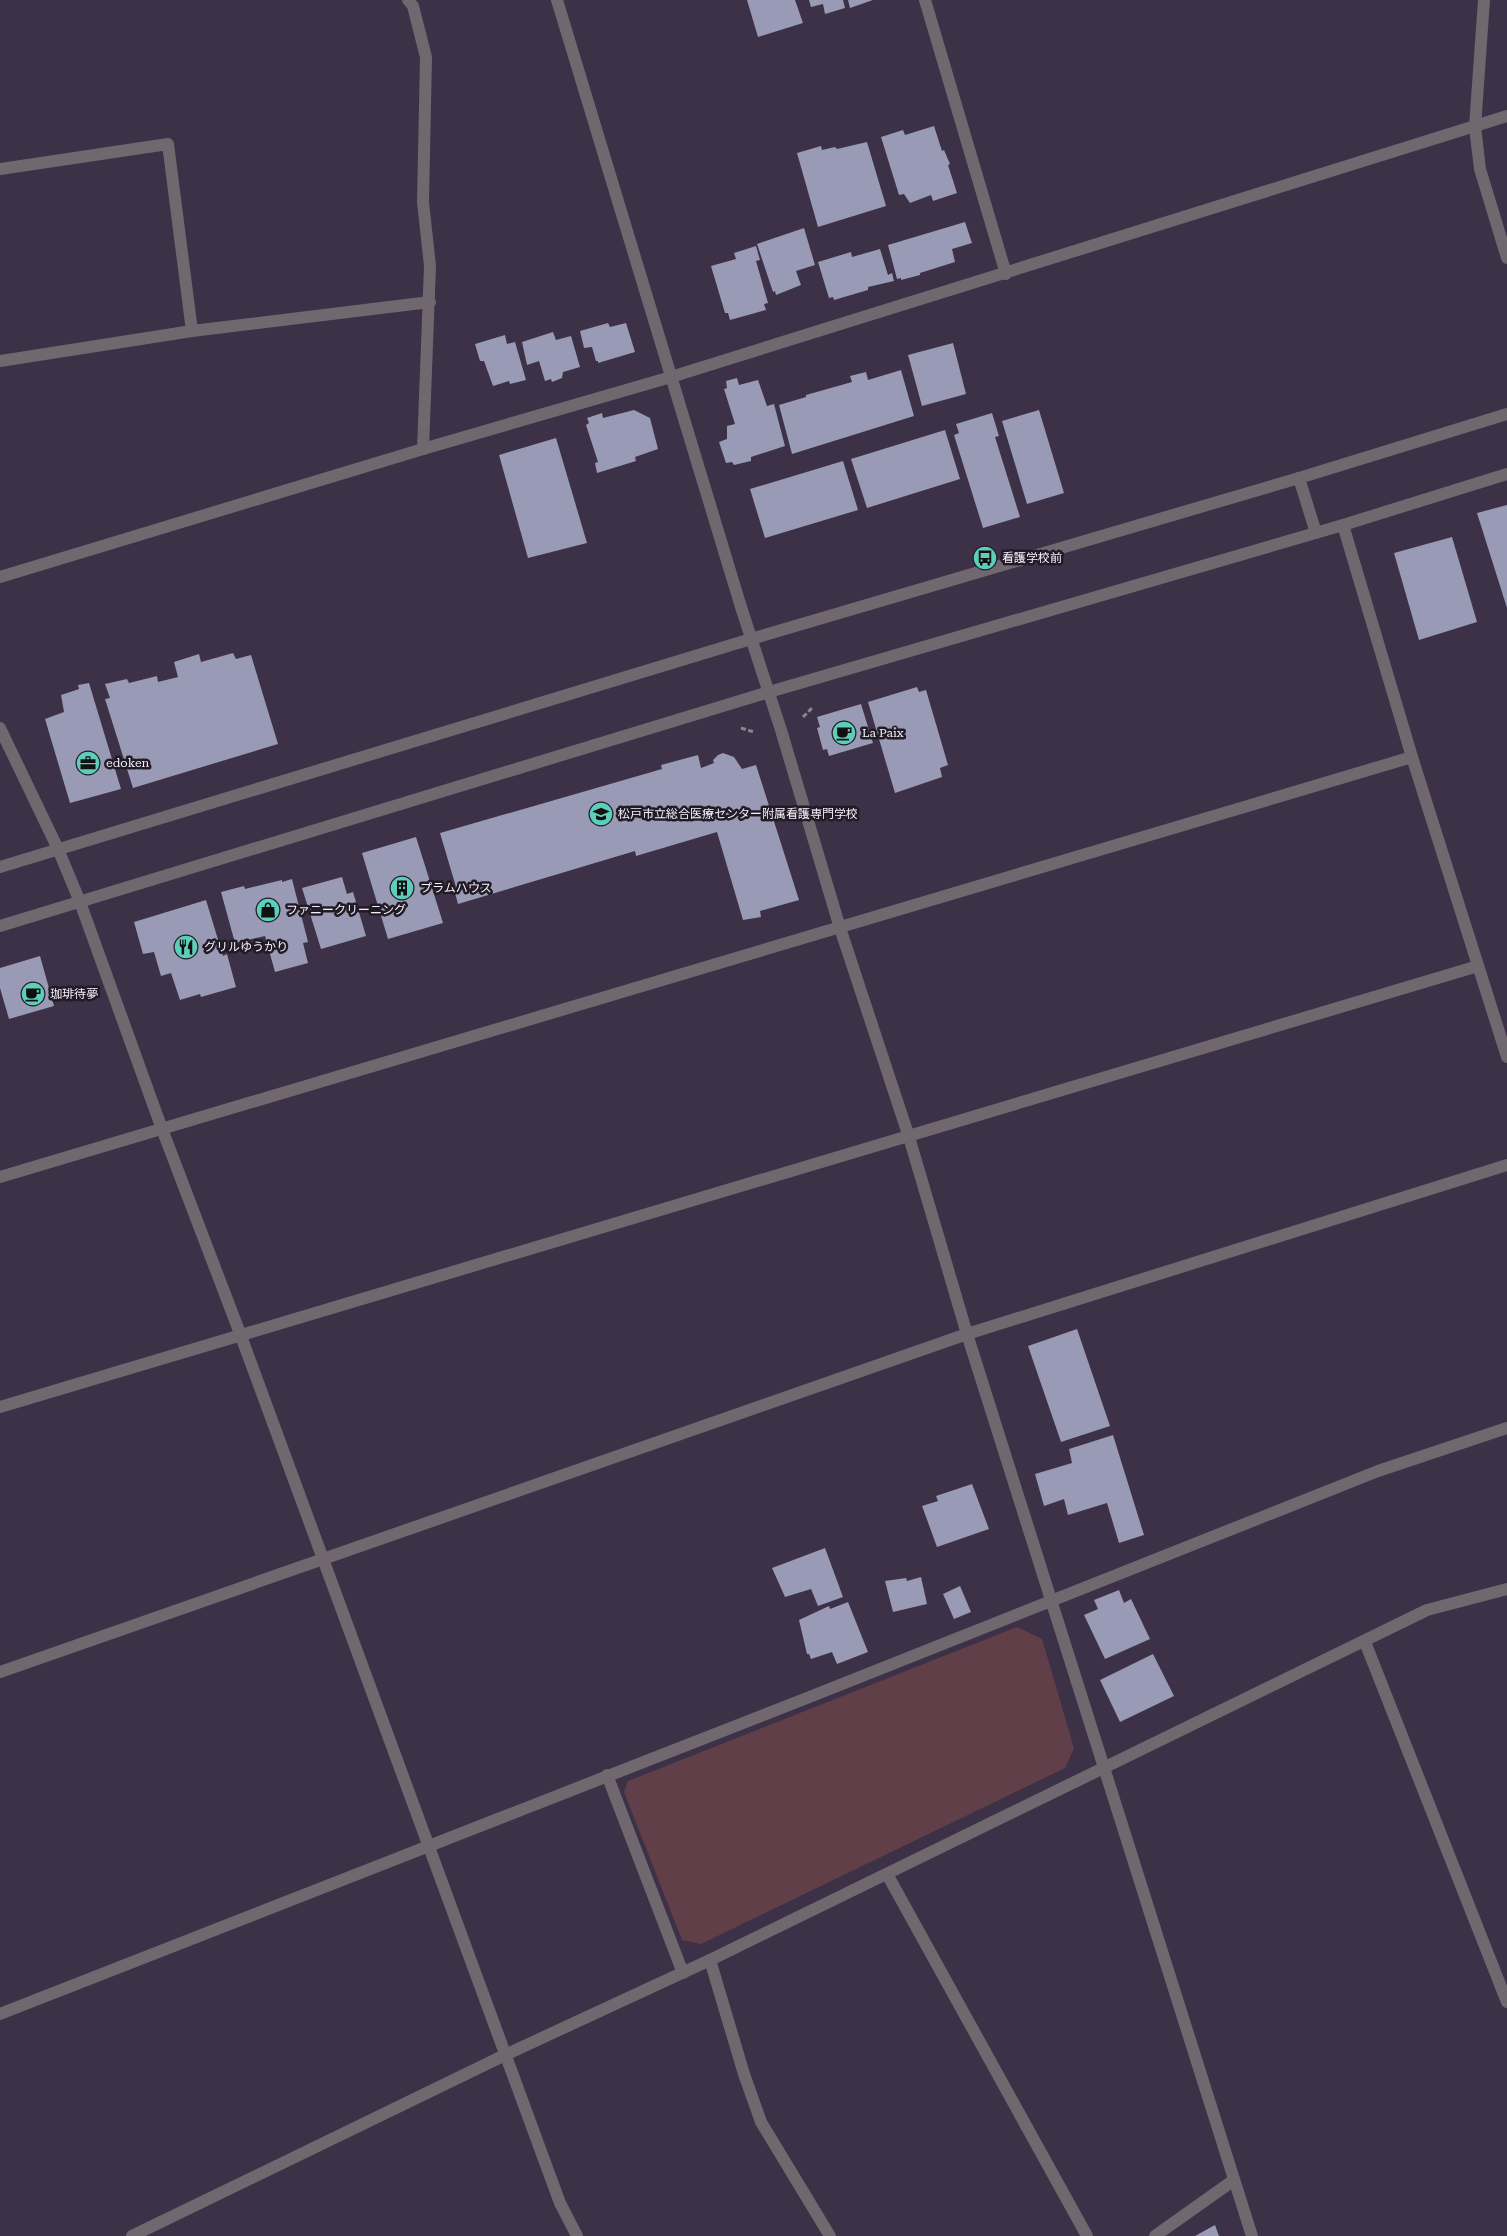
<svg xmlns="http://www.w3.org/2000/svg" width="1507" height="2236" font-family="'Roboto Serif','Noto Sans JP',serif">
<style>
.green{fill:#613f48}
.building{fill:#999ab5}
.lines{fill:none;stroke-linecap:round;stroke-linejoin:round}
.path{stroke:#8c8394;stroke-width:3;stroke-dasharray:5 2.5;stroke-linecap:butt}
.minor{stroke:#71676e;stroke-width:12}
.labels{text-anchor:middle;stroke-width:5;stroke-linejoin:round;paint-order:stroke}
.poi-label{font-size:12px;fill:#f6effc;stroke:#211b25;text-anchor:start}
</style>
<rect width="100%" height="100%" fill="#3c3146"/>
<polygon class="green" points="1017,1627 1042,1639 1074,1748 1065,1768 701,1944 682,1940 624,1792 628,1781"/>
<g class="building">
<polygon points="747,0 795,0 803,23 758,37"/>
<polygon points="809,0 843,0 845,8 825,14 823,4 811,7"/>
<polygon points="848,0 873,0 850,8"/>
<polygon points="934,126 942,151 944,150 950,164 948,165 957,193 933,201 931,195 910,203 904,194 899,195 881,137 903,130 905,135"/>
<polygon points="867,142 886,206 818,227 797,153 821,146 822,150 835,147 837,149"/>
<polygon points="965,222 972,243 952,249 955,262 920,273 920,275 901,280 901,278 897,279 888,245"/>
<polygon points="804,228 815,265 796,271 801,285 776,295 775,291 773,292 757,244"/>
<polygon points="756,246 760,260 756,261 768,303 764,304 766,310 730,320 728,313 725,313 711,266 736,259 734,253"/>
<polygon points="880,249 888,275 892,273 894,281 868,287 868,290 834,300 833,297 829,298 818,262 851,252 852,257"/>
<polygon points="608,323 610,327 626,323 635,352 598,363 598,361 596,361 592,347 584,348 580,331"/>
<polygon points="553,332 556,340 571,336 580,367 563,372 562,378 552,382 551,379 545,381 539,361 527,365 522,342"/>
<polygon points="505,335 507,344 515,342 526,380 510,384 509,381 493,386 484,361 480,361 475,344"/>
<polygon points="953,343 966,394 922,406 908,355"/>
<polygon points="901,370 914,416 792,454 779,405 806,397 806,395 852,382 850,376 866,372 868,380"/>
<polygon points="737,378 739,385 758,380 767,406 774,404 785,446 751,457 751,461 734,465 732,462 726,463 719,442 727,439 727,426 735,424 724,389 727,388 726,381"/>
<polygon points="634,410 650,418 658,449 635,457 636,461 597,473 595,463 598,462 586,425 589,423 587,418 602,413 603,418"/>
<polygon points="1039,410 1064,493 1027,504 1002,421"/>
<polygon points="992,413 999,436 995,437 1020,517 983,528 954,435 959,433 956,424"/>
<polygon points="945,430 960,479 867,508 851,459"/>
<polygon points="556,438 587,543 528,558 499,455"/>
<polygon points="843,461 858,510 765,538 750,489"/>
<polygon points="1507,505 1507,608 1477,513"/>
<polygon points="1452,537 1477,622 1419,640 1394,553"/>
<polygon points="233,653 236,659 251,655 278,744 133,788 105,699 110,698 105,684 127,679 129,683 157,676 158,682 178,677 174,662 199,654 201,662"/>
<polygon points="89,683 121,789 70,803 45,719 64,712 61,695 79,689 78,685"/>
<polygon points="917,687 919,692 926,690 948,765 940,768 942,777 895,793 868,702"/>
<polygon points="861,704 873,743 829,756 827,749 823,750 817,728 820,727 817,717"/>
<polygon points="723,753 734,757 742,769 756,765 799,900 760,911 761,917 743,920 717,832 636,856 635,851 458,904 454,889 456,887 440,833 662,769 661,765 698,755 701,768 714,763 713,760 718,755"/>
<polygon points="416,837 443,923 388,939 362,853"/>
<polygon points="342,877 347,894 353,892 366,936 321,949 302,888"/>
<polygon points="292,879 308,942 303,943 308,963 275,972 265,936 235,943 221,892 244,886 245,889 282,880 282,882"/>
<polygon points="206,900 223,956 227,954 236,987 201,997 200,994 180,1000 171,973 161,976 154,952 143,954 134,922"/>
<polygon points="40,956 54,1006 9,1019 0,988 0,968"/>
<polygon points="1077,1329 1110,1426 1061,1442 1028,1346"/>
<polygon points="1113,1435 1144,1535 1119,1543 1107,1503 1068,1515 1064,1499 1044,1506 1035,1474 1072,1463 1069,1449"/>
<polygon points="972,1484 989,1529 937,1547 922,1506 938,1501 936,1496"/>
<polygon points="825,1548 843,1597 818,1606 811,1589 785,1597 772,1568"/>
<polygon points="921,1577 927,1604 893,1612 885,1581 906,1578 907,1581"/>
<polygon points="960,1586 971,1612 954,1619 943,1594"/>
<polygon points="1119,1590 1124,1603 1131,1599 1150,1639 1105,1659 1084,1615 1098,1609 1094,1600"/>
<polygon points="848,1602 868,1652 837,1664 832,1652 811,1659 809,1654 807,1654 799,1620 829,1606 830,1609"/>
<polygon points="1153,1654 1174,1696 1120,1722 1100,1680"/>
<polygon points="1215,2225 1219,2236 1195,2236"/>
</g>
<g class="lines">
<g class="path">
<polyline points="803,717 813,707"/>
<polyline points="741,728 754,732"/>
</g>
<g class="minor">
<polyline points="408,0 413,6 426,57 423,202 430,266 423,449"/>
<polyline points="557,0 741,607 781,730 840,928 909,1137 967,1334 1252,2236"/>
<polyline points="925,0 1006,274"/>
<polyline points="1484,0 1475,127 1480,169 1507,258"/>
<polyline points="0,169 168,144 192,331"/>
<polyline points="0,361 192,331 430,302"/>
<polyline points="1299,478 1316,533"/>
<polyline points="1343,525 1412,757 1507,1057"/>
<polyline points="0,577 423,449 671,377 1507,116"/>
<polyline points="0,728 58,849 80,902 162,1129 241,1336 560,2203 577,2236"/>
<polyline points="0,867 751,639 1299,478 1507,414"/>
<polyline points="0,926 769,692 1343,525 1507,474"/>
<polyline points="0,1177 1412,757"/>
<polyline points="0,1407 1478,966"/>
<polyline points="1365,1642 1507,2002"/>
<polyline points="0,1672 967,1334 1507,1165"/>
<polyline points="607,1775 683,1973"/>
<polyline points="887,1874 1087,2236"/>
<polyline points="710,1960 744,2074 761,2122 830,2236"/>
<polyline points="0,2014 807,1698 1378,1471 1507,1428"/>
<polyline points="132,2236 505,2055 710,1960 1427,1610 1507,1589"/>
<polyline points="1155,2236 1234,2180"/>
</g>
</g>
<defs>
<g id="bus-disc" transform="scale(1.25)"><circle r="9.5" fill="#5dceb9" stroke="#211b25"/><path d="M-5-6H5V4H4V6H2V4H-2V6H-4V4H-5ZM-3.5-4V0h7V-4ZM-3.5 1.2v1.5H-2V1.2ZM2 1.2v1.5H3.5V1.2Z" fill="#111"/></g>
<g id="cafe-disc" transform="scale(1.25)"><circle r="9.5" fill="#5dceb9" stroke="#211b25"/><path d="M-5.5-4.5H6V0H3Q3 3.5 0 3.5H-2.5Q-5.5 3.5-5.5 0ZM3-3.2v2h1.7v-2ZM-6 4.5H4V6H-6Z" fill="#111"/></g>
<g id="office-disc" transform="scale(1.25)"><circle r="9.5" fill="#5dceb9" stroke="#211b25"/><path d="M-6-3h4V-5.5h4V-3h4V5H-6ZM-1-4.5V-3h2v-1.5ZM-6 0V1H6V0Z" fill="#111"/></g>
<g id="university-disc" transform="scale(1.25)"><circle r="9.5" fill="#5dceb9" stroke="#211b25"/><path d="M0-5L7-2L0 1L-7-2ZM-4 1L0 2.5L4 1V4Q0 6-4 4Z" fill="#111"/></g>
<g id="building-disc" transform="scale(1.25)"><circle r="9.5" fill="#5dceb9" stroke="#211b25"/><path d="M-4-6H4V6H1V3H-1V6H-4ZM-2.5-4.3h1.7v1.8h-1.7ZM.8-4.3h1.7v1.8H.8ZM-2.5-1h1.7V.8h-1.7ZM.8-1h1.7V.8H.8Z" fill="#111"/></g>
<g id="shop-disc" transform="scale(1.25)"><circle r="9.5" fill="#5dceb9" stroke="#211b25"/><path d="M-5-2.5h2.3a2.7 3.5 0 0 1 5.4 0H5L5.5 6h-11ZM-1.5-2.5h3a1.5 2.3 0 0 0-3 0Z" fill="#111"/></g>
<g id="restaurant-disc" transform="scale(1.25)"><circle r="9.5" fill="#5dceb9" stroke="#211b25"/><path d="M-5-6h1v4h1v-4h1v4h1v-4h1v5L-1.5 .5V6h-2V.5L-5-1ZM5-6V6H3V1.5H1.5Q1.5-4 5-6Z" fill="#111"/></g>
</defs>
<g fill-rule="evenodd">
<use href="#bus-disc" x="985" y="558"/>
<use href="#cafe-disc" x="844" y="733"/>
<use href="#office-disc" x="88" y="763"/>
<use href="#university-disc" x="601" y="814"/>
<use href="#building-disc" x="402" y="888"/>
<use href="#shop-disc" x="268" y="910"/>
<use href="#restaurant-disc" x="186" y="947"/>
<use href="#cafe-disc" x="33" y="994"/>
</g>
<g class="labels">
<g class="poi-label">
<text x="1002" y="562">看護学校前</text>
<text x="862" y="737">La Paix</text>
<text x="106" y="767">edoken</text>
<text x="618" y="818">松戸市立総合医療センター附属看護専門学校</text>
<text x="420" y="892">プラムハウス</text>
<text x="286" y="914">ファニークリーニング</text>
<text x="204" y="951">グリルゆうかり</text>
<text x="50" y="998">珈琲待夢</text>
</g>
</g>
</svg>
